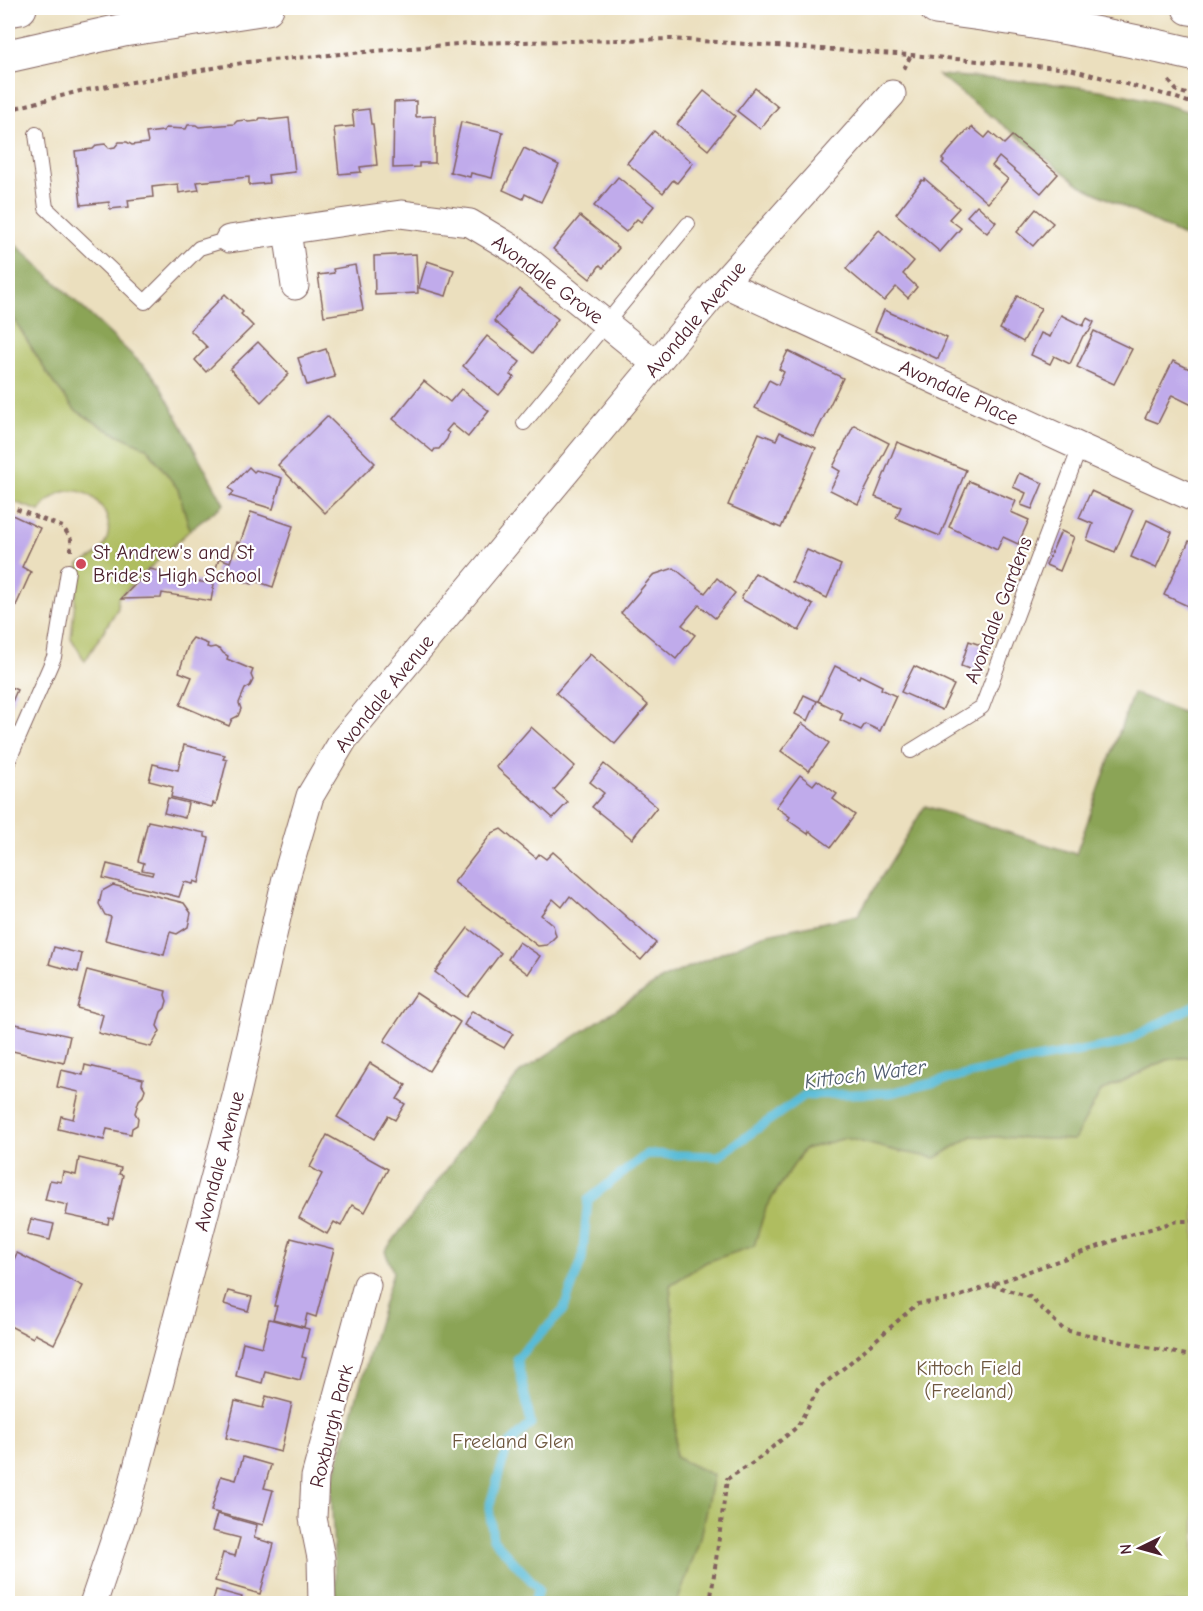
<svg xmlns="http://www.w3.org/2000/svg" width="1203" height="1611" font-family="'Comic Neue',sans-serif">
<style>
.green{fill:#afbd60;stroke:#7c6e46;stroke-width:1.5}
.forest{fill:#8ba456;stroke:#6a6240;stroke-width:1.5}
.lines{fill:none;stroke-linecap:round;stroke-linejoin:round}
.stream{stroke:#58bbd7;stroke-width:9}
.building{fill:#c0abeb}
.lane-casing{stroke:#82625e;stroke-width:16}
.street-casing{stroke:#82625e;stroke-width:29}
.highway-casing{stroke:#82625e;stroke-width:35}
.path{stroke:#82625e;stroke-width:4;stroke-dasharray:4.5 4.5;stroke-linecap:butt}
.lane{stroke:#fff;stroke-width:14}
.street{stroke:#fff;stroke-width:27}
.highway{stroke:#fff;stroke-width:33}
.poi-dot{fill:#d1495b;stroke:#fff;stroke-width:2}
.labels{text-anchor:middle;stroke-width:4.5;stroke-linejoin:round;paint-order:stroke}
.street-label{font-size:20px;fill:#4a1f2b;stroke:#fff}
.poi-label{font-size:20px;fill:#4a1f2b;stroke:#fff;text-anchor:start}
.park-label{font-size:20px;fill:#6d563e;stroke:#fff}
.water-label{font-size:21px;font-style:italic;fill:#505d70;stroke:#fff}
</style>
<rect width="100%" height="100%" fill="#fff"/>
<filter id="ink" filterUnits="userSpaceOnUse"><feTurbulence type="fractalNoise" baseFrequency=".0167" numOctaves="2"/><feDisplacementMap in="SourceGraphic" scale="12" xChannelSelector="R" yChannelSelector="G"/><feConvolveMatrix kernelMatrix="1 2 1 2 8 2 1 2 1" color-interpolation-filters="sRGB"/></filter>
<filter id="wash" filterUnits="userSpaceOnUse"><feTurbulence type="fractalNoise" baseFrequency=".008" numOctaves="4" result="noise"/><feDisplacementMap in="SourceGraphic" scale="24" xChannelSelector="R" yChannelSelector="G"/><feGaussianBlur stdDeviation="1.35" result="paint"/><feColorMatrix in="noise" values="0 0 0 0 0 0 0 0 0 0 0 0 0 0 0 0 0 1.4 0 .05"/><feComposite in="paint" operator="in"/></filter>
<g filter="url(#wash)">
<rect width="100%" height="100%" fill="#ebdfbe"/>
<g class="green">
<path d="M 8,309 L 52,381 L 75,410 L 106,429 L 147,448 L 178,489 L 190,530 L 118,598 L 118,608 L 85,661 L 71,638 L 79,564 C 147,539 82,452 40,511 L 8,500 Z"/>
<polygon points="1195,1056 1195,1603 677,1603 699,1542 713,1476 675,1457 676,1358 670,1285 706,1262 754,1246 766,1207 804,1149 846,1138 897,1151 936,1158 972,1136 1073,1140 1101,1092 1166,1060"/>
</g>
<g class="forest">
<path d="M 938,75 C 1025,81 1113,84 1195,114 L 1195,242 L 1080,185 Z"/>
<polygon points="8,237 152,374 159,384 224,504 190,530 178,489 147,448 106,429 75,410 52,381 8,309"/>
<polygon points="1133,693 1195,717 1195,1056 1166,1060 1101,1091 1074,1140 972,1136 936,1158 897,1151 846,1138 804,1149 766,1207 754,1246 706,1262 670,1285 676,1358 675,1457 713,1475 699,1542 677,1603 336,1603 331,1486 393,1272 385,1251 519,1073 664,978 763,935 858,915 925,806 1076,854"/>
</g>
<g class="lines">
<polyline class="stream" points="533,1604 539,1589 493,1539 489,1507 508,1445 531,1424 517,1358 563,1311 582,1260 588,1200 647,1154 719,1156 805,1095 890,1093 1030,1060 1120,1044 1196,1005"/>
</g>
<g id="blocks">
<g class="building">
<polygon points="755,88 778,107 760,129 737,111"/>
<polygon points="704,91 735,116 708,150 677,124"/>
<polygon points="416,101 416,117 435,116 435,163 419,163 419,167 393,168 394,102"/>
<polygon points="369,109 371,124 373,124 377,165 360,167 361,172 339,174 334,128 354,126 352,111"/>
<polygon points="260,118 266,118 270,120 289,118 295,172 268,175 269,183 249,185 249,177 197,182 199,190 179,193 178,184 152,187 153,197 128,200 129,207 110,209 109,202 81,205 75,151 93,149 97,145 105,144 109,148 115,147 119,142 127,142 132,145 148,143 146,133 163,131 166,128 186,129 188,125 196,125 199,127 234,124 237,121 245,120 248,122 258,121"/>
<polygon points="461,122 503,132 492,178 471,173 470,177 450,172"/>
<polygon points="972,127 985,138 990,132 1004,144 1012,136 1058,174 1041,193 999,157 992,166 1008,179 988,203 942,163 944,161 942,159 968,129 970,130"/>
<polygon points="654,131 693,163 677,183 673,180 663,193 627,163"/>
<polygon points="524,148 559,165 541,202 525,194 523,199 503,190"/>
<polygon points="618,177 654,206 641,222 637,219 626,232 594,206"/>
<polygon points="925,179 959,208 949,219 961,228 940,252 896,214 922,180 924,181"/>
<polygon points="977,205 996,222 987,233 967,216"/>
<polygon points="1036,209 1053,223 1033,246 1017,232"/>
<polygon points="580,216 619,248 603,268 600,265 590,279 553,249"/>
<polygon points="879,230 914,261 903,274 917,287 908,298 896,287 884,301 846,269"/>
<polygon points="416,254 418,293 375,295 374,256"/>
<polygon points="427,261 454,270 446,296 419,288"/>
<polygon points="355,265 363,310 324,316 318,275 334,273 333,269"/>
<polygon points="520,289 558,319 533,353 494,321"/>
<polygon points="225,294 243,312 241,314 253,326 206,372 195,360 207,347 190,330"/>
<polygon points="1017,296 1041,308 1023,342 1000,329"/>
<polygon points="884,310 947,338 938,359 875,331"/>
<polygon points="1061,315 1083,326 1087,318 1094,322 1089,332 1083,336 1070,364 1054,356 1050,364 1031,355 1041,333 1050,337"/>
<polygon points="1094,331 1132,349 1114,384 1077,367"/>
<polygon points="487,336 520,362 510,375 514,377 499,395 463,366"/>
<polygon points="258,342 289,374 261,402 230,369"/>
<polygon points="326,349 335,377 307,385 298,358"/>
<polygon points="788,351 843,378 814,437 755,408 769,380 778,385 784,372 779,369"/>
<polygon points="1173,361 1196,372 1196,399 1192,405 1172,395 1158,423 1145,418"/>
<polygon points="424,381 450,402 461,389 489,411 468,437 452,424 446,431 449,433 447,439 439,449 435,449 433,452 393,419"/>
<polygon points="327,416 375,463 325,513 278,465"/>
<polygon points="854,425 889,443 858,504 830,490 840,471 833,467"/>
<polygon points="780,432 816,448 781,528 728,505 759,433 776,440"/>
<polygon points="897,442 966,470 940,536 896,518 901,507 875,497"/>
<polygon points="249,467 254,472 256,470 282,478 273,509 230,496 234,492 229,488"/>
<polygon points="1019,473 1043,483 1032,509 1021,505 1026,493 1013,487"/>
<polygon points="969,481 1016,501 1011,512 1029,520 1018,544 1003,537 997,550 949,527"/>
<polygon points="1091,491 1133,510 1115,552 1087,540 1093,524 1079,518"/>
<polygon points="251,512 293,526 273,587 253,580 252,584 215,572 219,558 230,562 237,542 240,543"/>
<polygon points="8,513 40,528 22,567 31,572 14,610 8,607"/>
<polygon points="1147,520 1172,532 1156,568 1131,557"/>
<polygon points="1061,531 1074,537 1060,571 1046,565"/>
<polygon points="1189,541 1196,544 1196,600 1192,608 1164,595"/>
<polygon points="807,550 841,565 827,598 792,582"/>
<polygon points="674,568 705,593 717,578 735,593 715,618 699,605 682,625 695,635 676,659 621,613 653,575"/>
<polygon points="150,569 159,571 164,576 214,584 211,601 162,593 161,598 121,599"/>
<polygon points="755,573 813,605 799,631 741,599"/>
<polygon points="193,638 208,644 207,647 210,648 215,647 221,650 223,653 228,656 227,659 253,670 251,675 253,680 250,686 245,689 239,703 241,709 238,716 232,719 229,726 180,705 192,677 179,672 189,643"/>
<polygon points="969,641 989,648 980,673 961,666"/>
<polygon points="590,654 648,705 615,744 556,693"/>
<polygon points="835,666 859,678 860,675 882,686 881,689 896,696 880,731 865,724 861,730 840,720 843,713 818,701"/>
<polygon points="914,666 954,685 942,710 901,692"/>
<polygon points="8,686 17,690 8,711"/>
<polygon points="804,695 817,701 808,721 795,714"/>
<polygon points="802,723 829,743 809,771 781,751"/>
<polygon points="531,727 575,766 554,790 568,802 553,818 496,767"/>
<polygon points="184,745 225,755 223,759 227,760 216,804 213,803 212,807 171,797 173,787 149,781 153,764 178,770"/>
<polygon points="604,764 657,807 632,839 592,807 604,793 590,782"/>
<polygon points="800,775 813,785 817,780 837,794 833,799 855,815 831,847 809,831 808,834 788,820 790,817 776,807"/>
<polygon points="168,798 188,803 185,818 164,813"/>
<polygon points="148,821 205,833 205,837 209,838 199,883 194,881 193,884 184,882 179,897 103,878 107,864 152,875 153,872 142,870 144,863 138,861"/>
<polygon points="501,829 536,858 539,854 546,859 553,852 656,943 641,960 570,896 562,907 553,899 541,915 553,925 556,936 547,945 538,946 454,882 492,833"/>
<polygon points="113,885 184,903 191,913 188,927 177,934 170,932 164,955 105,940 111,917 105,915 99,904 102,891"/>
<polygon points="468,928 501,953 468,997 435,972"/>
<polygon points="519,942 540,956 528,974 508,959"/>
<polygon points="54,947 82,954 78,972 49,964"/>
<polygon points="87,970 166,991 165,995 167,1001 165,1008 161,1012 157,1026 160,1031 151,1047 98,1033 103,1015 77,1008"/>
<polygon points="416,993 460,1022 429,1071 384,1041"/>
<polygon points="472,1011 513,1034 504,1048 464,1025"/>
<polygon points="11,1023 70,1036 64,1063 8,1050 8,1038"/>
<polygon points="370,1063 406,1085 397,1099 405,1104 395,1120 388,1116 374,1139 337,1117"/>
<polygon points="85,1065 143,1079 142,1084 145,1089 143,1096 139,1100 135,1113 138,1118 137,1125 132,1128 131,1134 107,1129 104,1140 58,1129 61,1116 73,1119 79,1092 57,1087 61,1070 83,1075"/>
<polygon points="327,1135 388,1169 365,1212 352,1205 341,1226 334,1222 327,1234 299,1218 322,1174 310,1167"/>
<polygon points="79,1158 121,1168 119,1174 123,1175 113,1219 109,1218 108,1224 66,1215 68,1205 45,1200 50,1180 61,1182 63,1172 76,1175"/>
<polygon points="31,1219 54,1224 50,1240 27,1235"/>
<polygon points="291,1238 334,1249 316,1317 307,1314 304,1327 273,1319 277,1306 274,1306"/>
<polygon points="17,1253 83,1286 54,1344 35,1334 33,1338 8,1325 8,1272"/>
<polygon points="228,1291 252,1297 248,1311 224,1304"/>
<polygon points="269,1319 309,1329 302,1357 306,1358 300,1380 265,1371 262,1383 236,1376 243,1342 262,1347"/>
<polygon points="266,1396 292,1403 281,1452 226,1438 235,1401 263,1408"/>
<polygon points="243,1457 271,1465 264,1488 273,1490 263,1525 211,1511 221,1476 236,1480"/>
<polygon points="217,1514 257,1525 254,1538 274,1544 260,1594 215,1581 223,1553 235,1556 240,1538 212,1531"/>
<polygon points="216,1590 242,1597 240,1604 212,1604"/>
</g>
</g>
</g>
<g filter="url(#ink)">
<use href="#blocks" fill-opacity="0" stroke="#82625e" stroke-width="1.5"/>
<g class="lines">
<g class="lane-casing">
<g id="lane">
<polyline points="36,134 46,208 145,302 199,248 229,239"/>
<polyline points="524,423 688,224"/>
<polyline points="911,751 982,707 1080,447"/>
<polyline points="8,762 54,657 68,571"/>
</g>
</g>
<g class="street-casing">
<g id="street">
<polyline points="287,231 295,286"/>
<polyline points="229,239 401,214 470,223 515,250 656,364"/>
<polyline points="723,283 1080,447 1196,499"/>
<polyline points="93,1604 130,1494 237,1093 286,878 310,796 344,739 723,283 892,94"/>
<polyline points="322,1604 321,1558 313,1518 315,1477 367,1285"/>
</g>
</g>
<g class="highway-casing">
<g id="highway">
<path d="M 936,8 C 1023,18 1110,35 1196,55"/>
<polyline points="1189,8 1196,9"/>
<polyline points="8,10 20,8"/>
<polyline points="8,56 124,30 267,8"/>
</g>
</g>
<g class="path">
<polyline points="904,69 911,55"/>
<polyline points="1169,81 1177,91 1196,97"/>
<polyline points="8,110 80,91 248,62 469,43 671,39 911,55 1070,69 1174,97 1196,105"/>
<polyline points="8,506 63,527 71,539 71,551"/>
<polyline points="992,1285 1030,1297 1064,1330 1196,1357"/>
<polyline points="710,1604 727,1479 753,1463 797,1427 819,1388 845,1367 917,1304 952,1299 1127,1236 1177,1221 1196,1221"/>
</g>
<use href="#lane" class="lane"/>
<use href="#street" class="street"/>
<use href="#highway" class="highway"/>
</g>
</g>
<circle class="poi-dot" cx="81" cy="564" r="6"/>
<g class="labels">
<g class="street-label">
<text transform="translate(548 279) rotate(37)" y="7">Avondale Grove</text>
<text transform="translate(695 319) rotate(-50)" y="7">Avondale Avenue</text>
<text transform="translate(959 392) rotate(25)" y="7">Avondale Place</text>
<text transform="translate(998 610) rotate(-69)" y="7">Avondale Gardens</text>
<text transform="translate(384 693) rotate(-51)" y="7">Avondale Avenue</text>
<text transform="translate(219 1161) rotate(-75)" y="7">Avondale Avenue</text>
<text transform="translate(331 1426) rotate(-76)" y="7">Roxburgh Park</text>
</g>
<g class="poi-label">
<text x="93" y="559">St Andrew's and St<tspan x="93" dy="23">Bride's High School</tspan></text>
</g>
<g class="park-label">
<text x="969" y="1375">Kittoch Field<tspan x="969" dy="23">(Freeland)</tspan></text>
<text x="513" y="1448">Freeland Glen</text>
</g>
<g class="water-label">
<text transform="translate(865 1074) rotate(-7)" y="7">Kittoch Water</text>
</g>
</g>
<rect width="1203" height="1611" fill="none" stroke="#fff" stroke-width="30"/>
<g transform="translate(1140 1548) rotate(265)" stroke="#ffffff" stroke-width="4.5" paint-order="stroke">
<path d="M0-4.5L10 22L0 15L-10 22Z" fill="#4a1f2b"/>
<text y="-9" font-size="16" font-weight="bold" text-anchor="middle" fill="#4a1f2b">N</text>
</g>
</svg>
